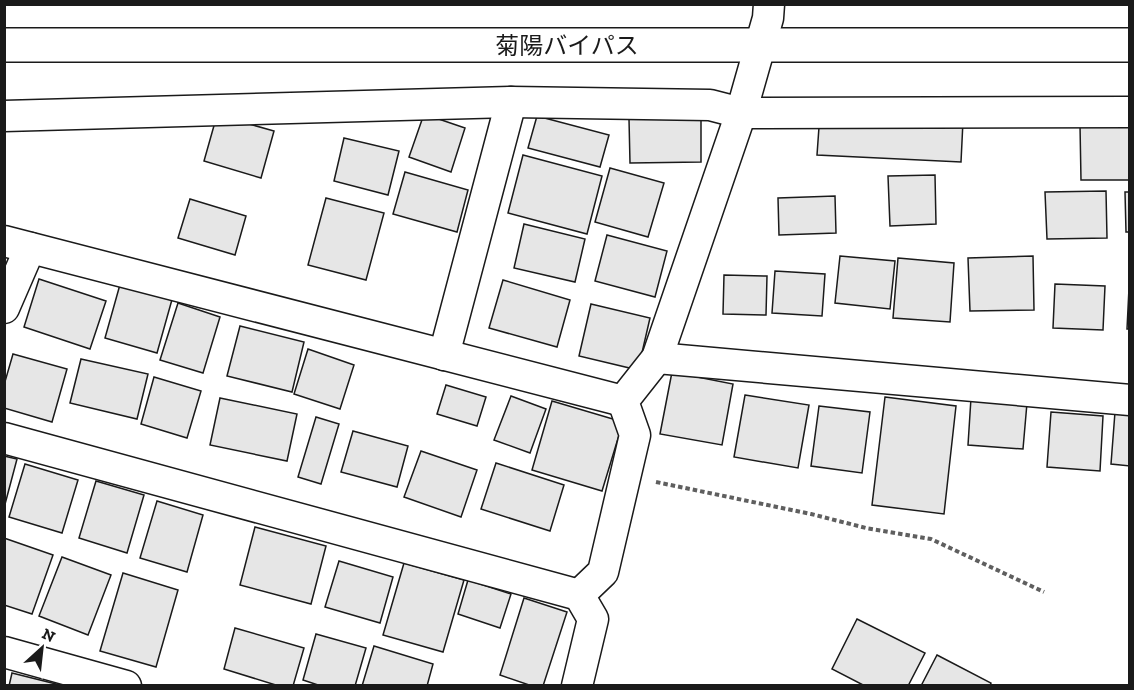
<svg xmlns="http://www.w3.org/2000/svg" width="1134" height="690" font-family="'Zilla Slab','Noto Sans JP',serif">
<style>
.building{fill:#e6e6e6;stroke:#1a1a1a;stroke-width:1.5}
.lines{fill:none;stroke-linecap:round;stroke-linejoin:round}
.street-casing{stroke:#1a1a1a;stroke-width:33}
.highway-casing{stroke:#1a1a1a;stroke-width:36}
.path{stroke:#5f5f5f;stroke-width:4;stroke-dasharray:4.5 3;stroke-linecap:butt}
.street{stroke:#fff;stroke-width:30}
.highway{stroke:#fff;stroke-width:33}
.labels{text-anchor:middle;stroke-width:4.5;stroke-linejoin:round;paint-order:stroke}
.street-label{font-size:24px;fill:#1a1a1a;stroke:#fff}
</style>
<rect width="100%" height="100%" fill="#fff"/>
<g class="building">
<polygon points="820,113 963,121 961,162 817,155"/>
<polygon points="424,114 465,128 451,172 409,157"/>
<polygon points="217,115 274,131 261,178 204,161"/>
<polygon points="537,116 609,135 600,167 528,148"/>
<polygon points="701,117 701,162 630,163 629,119"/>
<polygon points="1080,125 1130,125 1130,180 1081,180"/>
<polygon points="344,138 399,151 388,195 334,181"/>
<polygon points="523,155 602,176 587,234 508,213"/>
<polygon points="610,168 664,183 648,237 595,222"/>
<polygon points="405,172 468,190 457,232 393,214"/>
<polygon points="935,175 936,224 890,226 888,176"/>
<polygon points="1106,191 1107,238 1047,239 1045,192"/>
<polygon points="1125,192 1130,192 1130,232 1126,232"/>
<polygon points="835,196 836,233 779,235 778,198"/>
<polygon points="326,198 384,213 366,280 308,265"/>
<polygon points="190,199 246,216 235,255 178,238"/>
<polygon points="524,224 585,239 575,282 514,268"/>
<polygon points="607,235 667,251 655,297 595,281"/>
<polygon points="840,256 895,261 890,309 835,303"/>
<polygon points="1033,256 1034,310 970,311 968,258"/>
<polygon points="898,258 954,263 950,322 893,318"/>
<polygon points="775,271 825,274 822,316 772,313"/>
<polygon points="724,275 767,276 766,315 723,314"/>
<polygon points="39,279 106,301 90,349 24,327"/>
<polygon points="503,280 570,300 557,347 489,328"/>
<polygon points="121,281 173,296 157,353 105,338"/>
<polygon points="1055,284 1105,286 1103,330 1053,328"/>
<polygon points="1129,288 1130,288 1130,329 1127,329"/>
<polygon points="178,303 220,317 203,373 160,360"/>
<polygon points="591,304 650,318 638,370 579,356"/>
<polygon points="240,326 304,342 292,392 227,376"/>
<polygon points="308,349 354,365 340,409 294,394"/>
<polygon points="13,354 67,369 52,422 4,408 4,385"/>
<polygon points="81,359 148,374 137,419 70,403"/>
<polygon points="672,372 733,384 722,445 660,434"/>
<polygon points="154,377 201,391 187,438 141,424"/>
<polygon points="446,385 486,397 477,426 437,414"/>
<polygon points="745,395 809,405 798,468 734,457"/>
<polygon points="511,396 546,409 530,453 494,440"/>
<polygon points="885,397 956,406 944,514 872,505"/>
<polygon points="220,398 297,414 287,461 210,445"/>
<polygon points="971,398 1027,403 1023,449 968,445"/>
<polygon points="552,401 623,422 602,491 532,470"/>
<polygon points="819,406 870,412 862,473 811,466"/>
<polygon points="1051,412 1103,416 1100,471 1047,467"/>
<polygon points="1115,412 1130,414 1130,466 1111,464"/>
<polygon points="316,417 339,424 321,484 298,477"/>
<polygon points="353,431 408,446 397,487 341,472"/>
<polygon points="421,451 477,470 461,517 404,497"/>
<polygon points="4,456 17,459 4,508"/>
<polygon points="496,463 564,485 550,531 481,509"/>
<polygon points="25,464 78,480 62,533 9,517"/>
<polygon points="96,481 144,495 127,553 79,538"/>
<polygon points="157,501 203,515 187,572 140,558"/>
<polygon points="255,527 326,546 311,604 240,585"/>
<polygon points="4,538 53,555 32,614 4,605"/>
<polygon points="62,557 111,575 88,635 39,616"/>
<polygon points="339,561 393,577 380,623 325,607"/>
<polygon points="404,563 464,580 443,652 383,635"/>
<polygon points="123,573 178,590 156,667 100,651"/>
<polygon points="468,580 511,594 500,628 458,614"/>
<polygon points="524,598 567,612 543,686 532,686 500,675"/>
<polygon points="857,619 925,653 908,686 865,686 832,669"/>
<polygon points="235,628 304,648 293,686 279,686 224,669"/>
<polygon points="316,634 366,648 355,686 321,686 303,680"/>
<polygon points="374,646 433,664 427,686 362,686"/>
<polygon points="937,655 991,683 990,686 921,686"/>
<polygon points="12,673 64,686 9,686"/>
</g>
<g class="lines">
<g class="street-casing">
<g id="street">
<polyline points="4,116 511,102 710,105 741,113 1130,112"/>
<polyline points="4,241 623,401"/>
<polyline points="4,308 30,248"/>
<polyline points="444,355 511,102"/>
<polyline points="657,358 1130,400"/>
<polyline points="4,438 579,595 593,619 577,686"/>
<polyline points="579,595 603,572 635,435 623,401 657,358 741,113 768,18 769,4"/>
<polyline points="4,652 126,686"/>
</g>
</g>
<g class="highway-casing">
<polyline id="highway" points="4,45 1130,45"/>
</g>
<polyline class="path" points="656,482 811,514 866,528 931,539 1044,592"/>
<use href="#street" class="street"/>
<use href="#highway" class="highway"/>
</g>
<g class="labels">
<g class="street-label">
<text x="567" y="54">菊陽バイパス</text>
</g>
</g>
<rect width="1134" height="690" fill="none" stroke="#1a1a1a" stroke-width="12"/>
<g transform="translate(42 648) rotate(27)" stroke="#ffffff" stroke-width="4.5" paint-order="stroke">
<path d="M0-4.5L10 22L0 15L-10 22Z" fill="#1a1a1a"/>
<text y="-9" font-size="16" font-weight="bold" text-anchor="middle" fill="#1a1a1a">N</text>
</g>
</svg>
